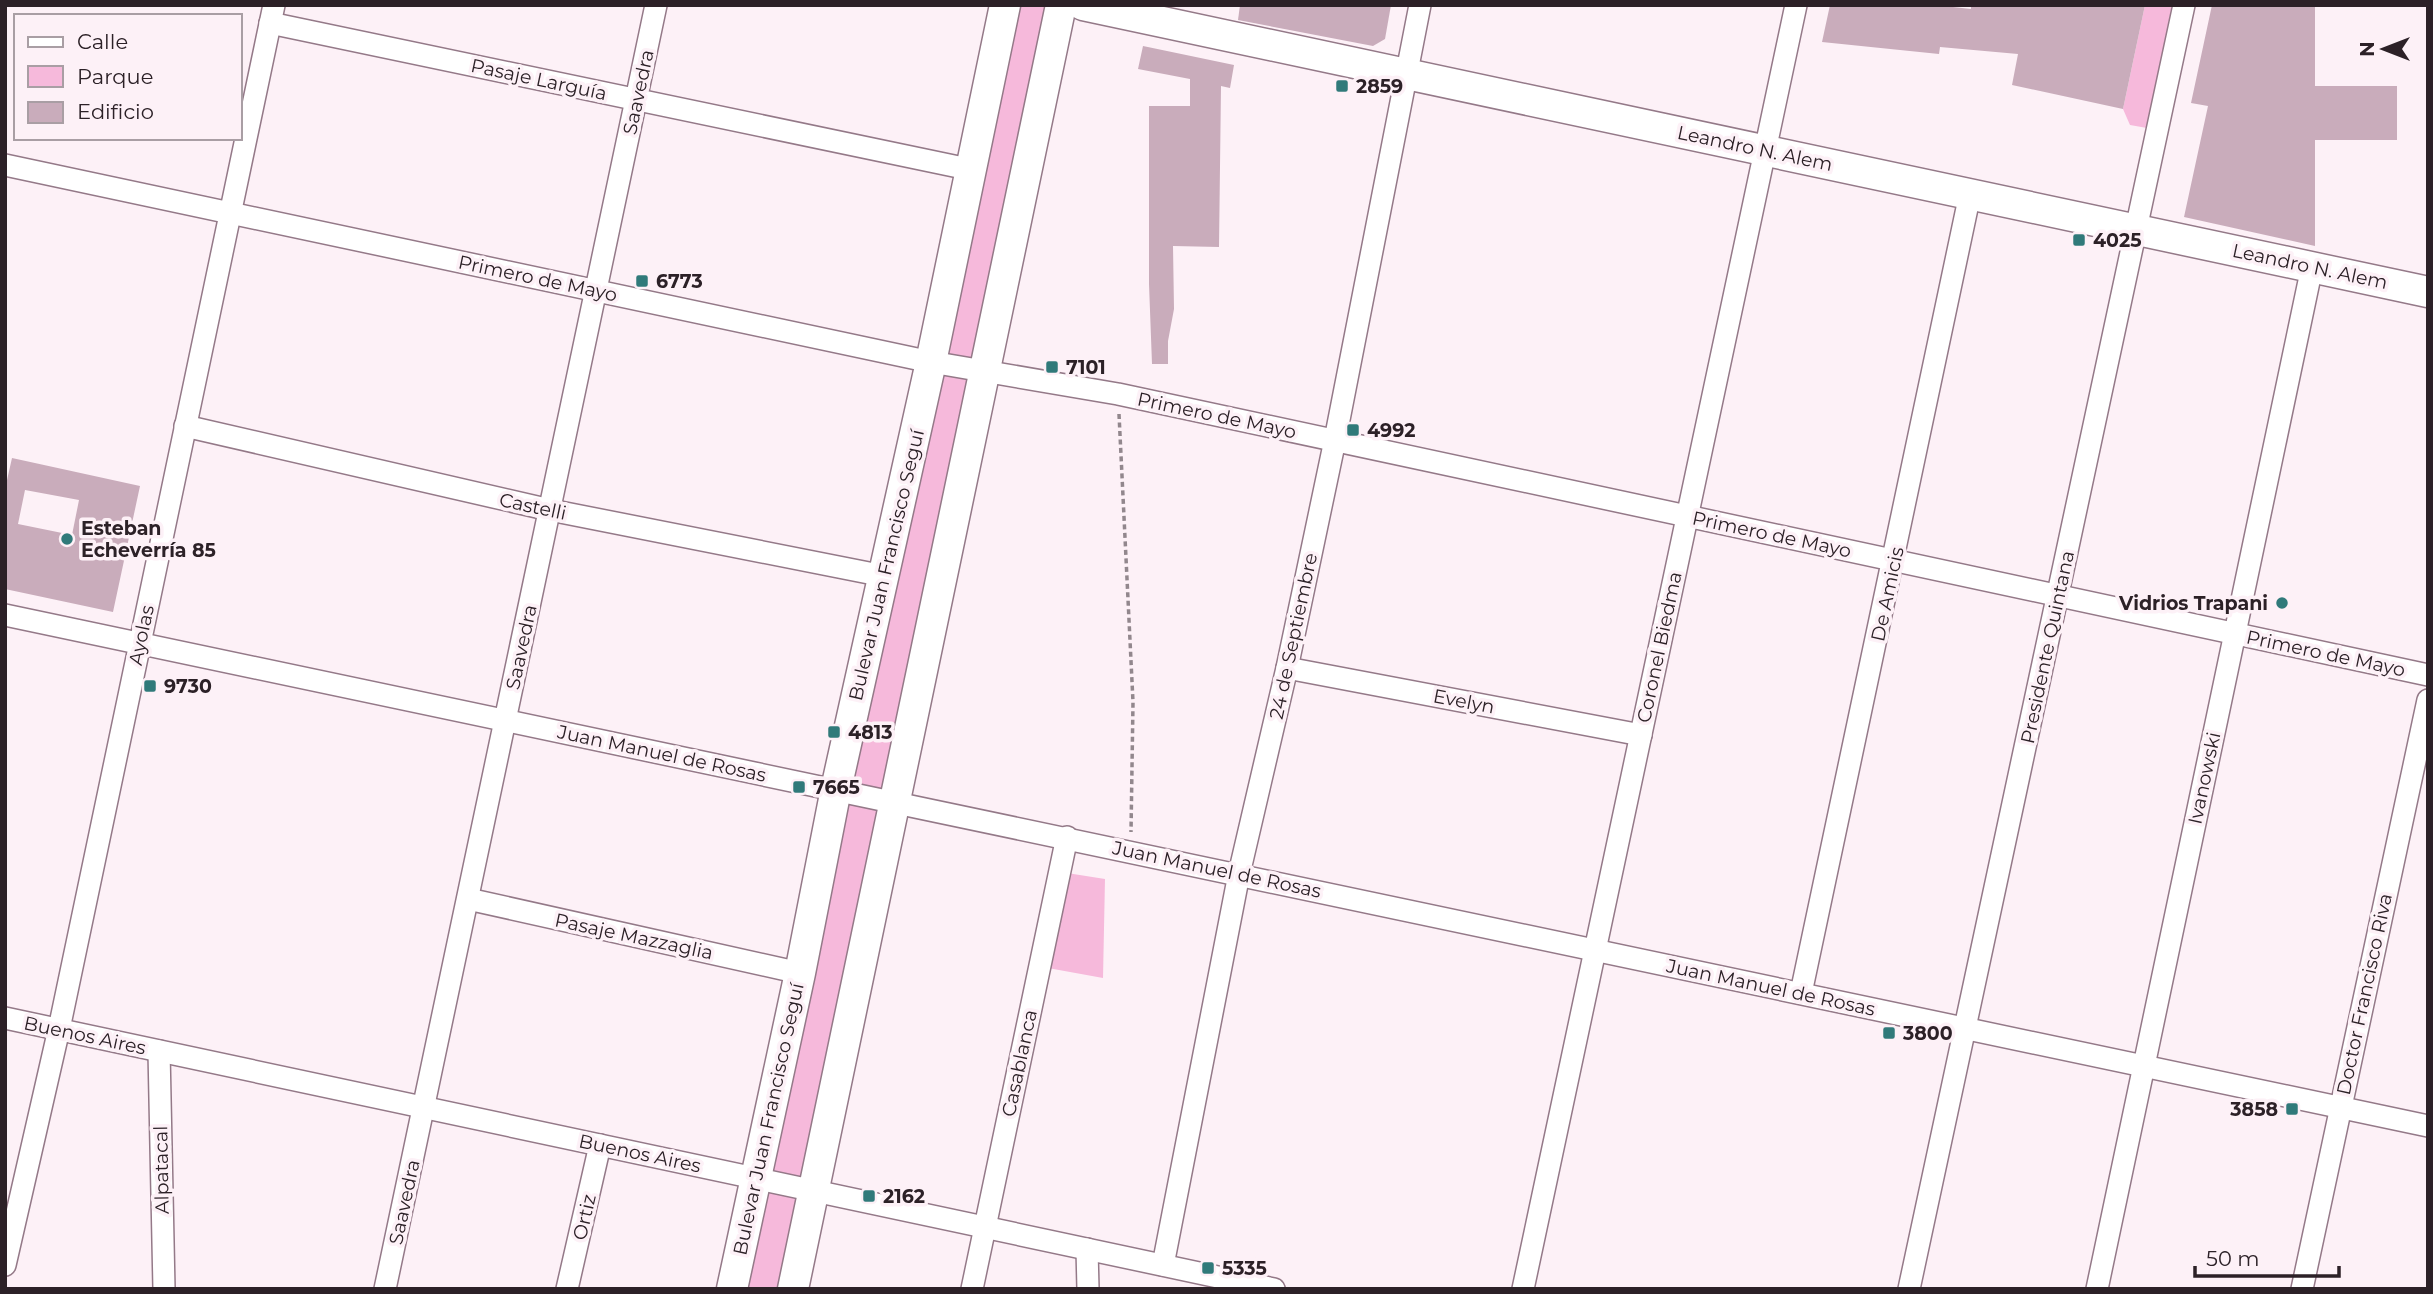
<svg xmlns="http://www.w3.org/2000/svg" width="2433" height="1294" font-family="Montserrat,sans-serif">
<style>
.green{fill:#f6b9db}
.building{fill:#c9acbb;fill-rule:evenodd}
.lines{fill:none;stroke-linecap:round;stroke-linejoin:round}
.minor-casing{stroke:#947988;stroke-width:24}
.secondary-casing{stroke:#947988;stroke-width:33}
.path{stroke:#92878d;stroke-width:3.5;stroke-dasharray:5 3.5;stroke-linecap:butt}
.minor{stroke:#fff;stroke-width:21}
.secondary{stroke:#fff;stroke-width:30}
.poi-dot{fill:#307a7a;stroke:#fdf1f7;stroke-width:2.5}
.labels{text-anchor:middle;stroke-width:7;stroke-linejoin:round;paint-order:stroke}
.street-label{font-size:19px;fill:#2c2127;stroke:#fdf1f7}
.poi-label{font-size:19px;font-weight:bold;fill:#2c2127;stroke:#fdf1f7;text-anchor:start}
</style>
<rect width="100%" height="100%" fill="#fdf1f7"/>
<g class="green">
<polygon points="1005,5 1061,5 793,1289 732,1289"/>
<polygon points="2145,5 2172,5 2147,128 2130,125 2123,109"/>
<polygon points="1067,873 1105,879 1103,978 1048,968"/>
</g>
<g class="building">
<polygon points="1240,5 1391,5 1385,39 1373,46 1238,20"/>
<polygon points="1830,5 1935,5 1971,9 1971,5 2145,5 2123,109 2012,85 2018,54 1940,47 1939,54 1822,42"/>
<polygon points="2212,5 2315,5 2315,86 2397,86 2397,140 2315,140 2315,246 2184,217 2208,106 2191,103"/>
<polygon points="1143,46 1234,65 1230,88 1221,86 1219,247 1173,246 1174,309 1168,341 1168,364 1152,364 1149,284 1149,106 1190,106 1190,79 1138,69"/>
<path d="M 12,458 L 140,486 L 113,612 L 5,589 L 5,489 ZM 25,490 L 79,500 L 72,535 L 18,524 Z"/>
</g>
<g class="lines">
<g class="minor-casing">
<g id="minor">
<polyline points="270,23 973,170"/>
<polyline points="5,165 931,362 1118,394 2428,675"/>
<polyline points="185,426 550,510 884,576"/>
<polyline points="5,615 2428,1126"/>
<polyline points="1287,668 1641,735"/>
<polyline points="468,899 800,973"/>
<polyline points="1801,993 1970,194"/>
<polyline points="5,1018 1274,1289"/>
<polyline points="159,1051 164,1289"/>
<polyline points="1087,1249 1088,1289"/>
<polyline points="5,1265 59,1029 274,5"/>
<polyline points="1163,1265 1239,874 1287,668 1335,440 1420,5"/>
<polyline points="385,1289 656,5"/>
<polyline points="567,1289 600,1145"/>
<polyline points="972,1289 1067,837"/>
<polyline points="1523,1289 1796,5"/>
<polyline points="1909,1289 2184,5"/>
<polyline points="2097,1289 2312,267"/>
<polyline points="2302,1289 2428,700"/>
</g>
</g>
<g class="secondary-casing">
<g id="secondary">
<polyline points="1083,5 2428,292"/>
<polyline points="732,1289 800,973 836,789 931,362 1005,5"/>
<polyline points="793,1289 1061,5"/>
</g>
</g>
<polyline class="path" points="1119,414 1133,702 1131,832"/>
<use href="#minor" class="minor"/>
<use href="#secondary" class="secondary"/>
</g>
<g class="poi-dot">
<rect x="1335" y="79" width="14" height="14" rx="3.5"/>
<rect x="2072" y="233" width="14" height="14" rx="3.5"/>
<rect x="635" y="274" width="14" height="14" rx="3.5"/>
<rect x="1045" y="360" width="14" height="14" rx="3.5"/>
<rect x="1346" y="423" width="14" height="14" rx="3.5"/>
<circle cx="67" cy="539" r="7"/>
<circle cx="2282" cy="603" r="7"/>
<rect x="143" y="679" width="14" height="14" rx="3.5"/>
<rect x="827" y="725" width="14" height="14" rx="3.5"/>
<rect x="792" y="780" width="14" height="14" rx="3.5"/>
<rect x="1882" y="1026" width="14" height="14" rx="3.5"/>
<rect x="2285" y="1102" width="14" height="14" rx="3.5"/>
<rect x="862" y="1189" width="14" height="14" rx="3.5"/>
<rect x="1201" y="1261" width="14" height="14" rx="3.5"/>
</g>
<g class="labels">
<g class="street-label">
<text transform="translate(539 79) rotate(12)" y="7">Pasaje Larguía</text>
<text transform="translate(638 92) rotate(-78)" y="7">Saavedra</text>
<text transform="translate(1755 148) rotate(12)" y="7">Leandro N. Alem</text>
<text transform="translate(2310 266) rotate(12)" y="7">Leandro N. Alem</text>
<text transform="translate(538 278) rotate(12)" y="7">Primero de Mayo</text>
<text transform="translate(1217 415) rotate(12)" y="7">Primero de Mayo</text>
<text transform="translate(533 506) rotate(12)" y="7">Castelli</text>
<text transform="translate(1772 534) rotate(12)" y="7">Primero de Mayo</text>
<text transform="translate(886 565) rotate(-77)" y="7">Bulevar Juan Francisco Seguí</text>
<text transform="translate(1887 594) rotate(-78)" y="7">De Amicis</text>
<text transform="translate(141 635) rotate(-78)" y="7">Ayolas</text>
<text transform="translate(1293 636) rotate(-78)" y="7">24 de Septiembre</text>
<text transform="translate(521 647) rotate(-78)" y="7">Saavedra</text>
<text transform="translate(1659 647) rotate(-78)" y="7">Coronel Biedma</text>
<text transform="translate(2047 647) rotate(-78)" y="7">Presidente Quintana</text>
<text transform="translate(2326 653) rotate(12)" y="7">Primero de Mayo</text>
<text transform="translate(1464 701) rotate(11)" y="7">Evelyn</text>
<text transform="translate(662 753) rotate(12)" y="7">Juan Manuel de Rosas</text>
<text transform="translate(2204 778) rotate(-78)" y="7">Ivanowski</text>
<text transform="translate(1217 869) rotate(12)" y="7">Juan Manuel de Rosas</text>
<text transform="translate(634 936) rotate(12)" y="7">Pasaje Mazzaglia</text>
<text transform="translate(1771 987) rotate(12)" y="7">Juan Manuel de Rosas</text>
<text transform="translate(2364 994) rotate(-78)" y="7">Doctor Francisco Riva</text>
<text transform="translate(85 1035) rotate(12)" y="7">Buenos Aires</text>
<text transform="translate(1019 1063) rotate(-78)" y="7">Casablanca</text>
<text transform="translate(768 1119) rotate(-78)" y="7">Bulevar Juan Francisco Seguí</text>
<text transform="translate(640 1153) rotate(12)" y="7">Buenos Aires</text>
<text transform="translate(161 1170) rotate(-91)" y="7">Alpatacal</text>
<text transform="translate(404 1202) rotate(-78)" y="7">Saavedra</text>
<text transform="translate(584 1217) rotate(-77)" y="7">Ortiz</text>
</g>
<g class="poi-label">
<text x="1356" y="93">2859</text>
<text x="2093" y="247">4025</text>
<text x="656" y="288">6773</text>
<text x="1066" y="374">7101</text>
<text x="1367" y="437">4992</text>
<text x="81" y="535">Esteban<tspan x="81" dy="22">Echeverría 85</tspan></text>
<text x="2268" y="610" text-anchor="end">Vidrios Trapani</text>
<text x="164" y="693">9730</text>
<text x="848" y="739">4813</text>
<text x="813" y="794">7665</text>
<text x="1903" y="1040">3800</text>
<text x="2278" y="1116" text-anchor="end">3858</text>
<text x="883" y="1203">2162</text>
<text x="1222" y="1275">5335</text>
</g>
</g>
<rect width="2433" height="1294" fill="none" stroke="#2c2127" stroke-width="14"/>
<rect x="14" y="14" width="228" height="126" fill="#fdf1f7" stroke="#a99ea4" stroke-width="2"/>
<rect x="28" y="37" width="35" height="10" fill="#ffffff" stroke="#a99ea4" stroke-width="2"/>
<text x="77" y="49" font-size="21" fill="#2c2127">Calle</text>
<rect x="28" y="66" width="35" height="21" fill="#f6b9db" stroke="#a99ea4" stroke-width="2"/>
<text x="77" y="84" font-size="21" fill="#2c2127">Parque</text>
<rect x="28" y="102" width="35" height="21" fill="#c9acbb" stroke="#a99ea4" stroke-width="2"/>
<text x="77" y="119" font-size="21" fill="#2c2127">Edificio</text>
<g transform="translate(2384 49) rotate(270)" stroke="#fdf1f7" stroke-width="5" paint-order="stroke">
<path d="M0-5L12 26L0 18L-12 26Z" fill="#2c2127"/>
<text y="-10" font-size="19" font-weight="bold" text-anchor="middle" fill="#2c2127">N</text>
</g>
<path d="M2195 1266v10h144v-10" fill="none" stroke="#2c2127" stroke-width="3.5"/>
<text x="2206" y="1266" font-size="21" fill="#2c2127" stroke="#fdf1f7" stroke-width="5" paint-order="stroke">50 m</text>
</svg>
